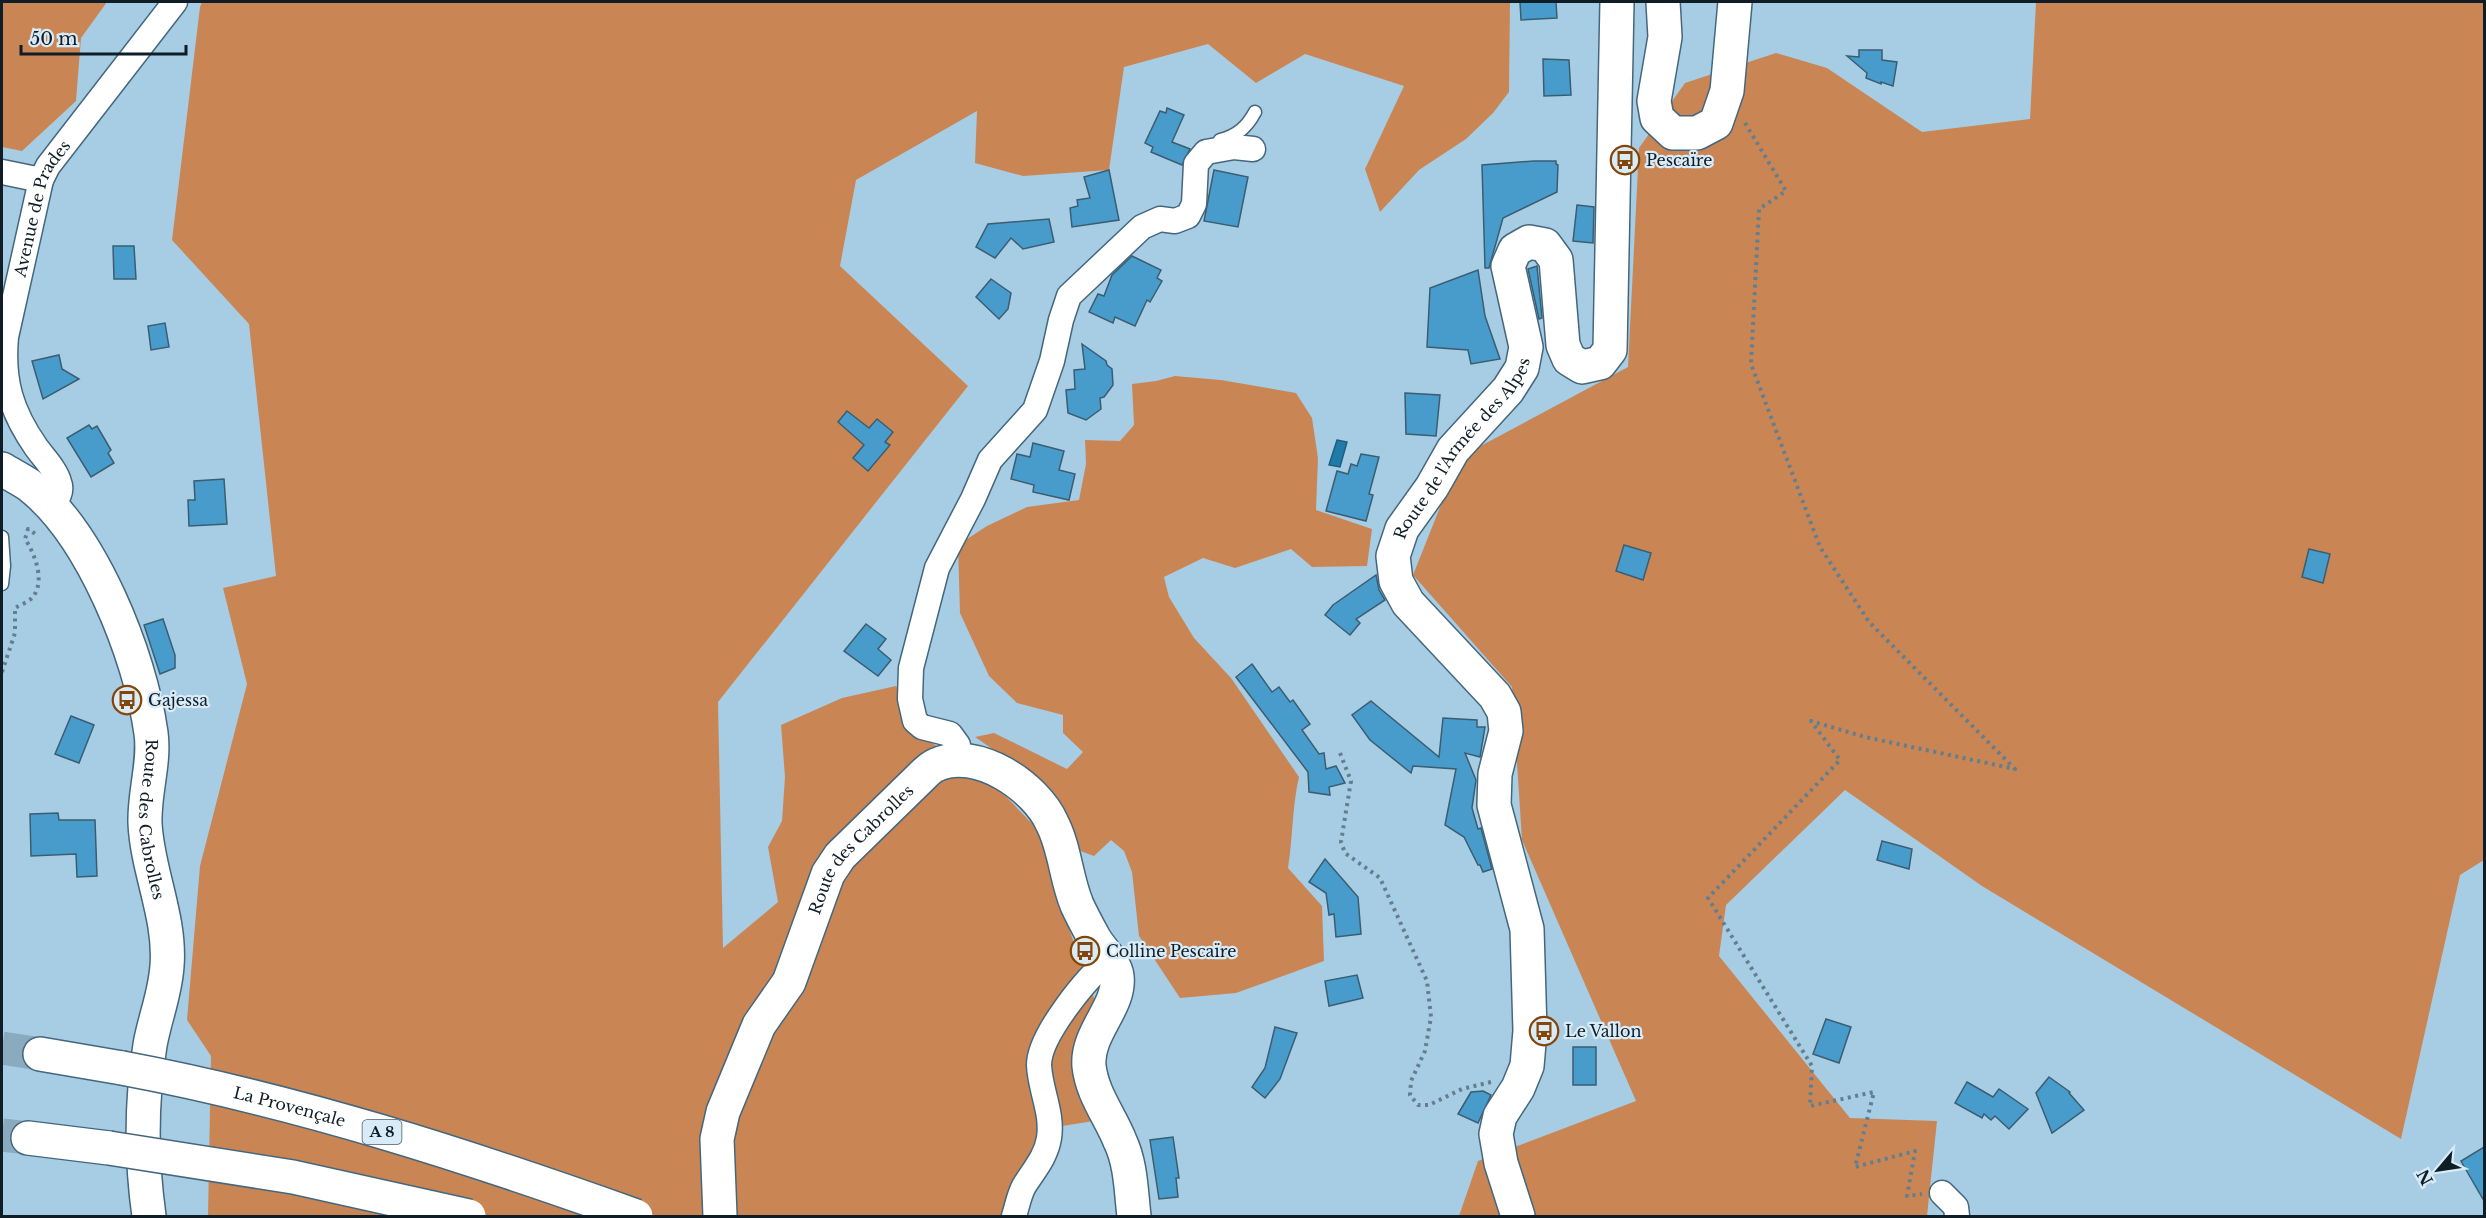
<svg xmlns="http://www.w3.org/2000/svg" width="2486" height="1218" font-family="'Libre Baskerville',serif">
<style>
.green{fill:#c98654}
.water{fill:#217ba8;stroke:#1c5f81;stroke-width:1.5}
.building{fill:#489ccb;stroke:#3a5d72;stroke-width:1.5}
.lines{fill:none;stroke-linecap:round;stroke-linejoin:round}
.highway-tunnel{stroke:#89aabf;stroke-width:33;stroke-dasharray:33 16;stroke-linecap:butt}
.lane-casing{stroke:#45677d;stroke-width:15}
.street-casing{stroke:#45677d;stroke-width:27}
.secondary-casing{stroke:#45677d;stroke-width:36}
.highway-casing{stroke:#45677d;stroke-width:36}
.path{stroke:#637e8f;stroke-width:4;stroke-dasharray:3 4.5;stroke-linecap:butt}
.lane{stroke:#fff;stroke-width:12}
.street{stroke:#fff;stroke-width:24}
.secondary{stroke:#fff;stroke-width:33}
.highway{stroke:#fff;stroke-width:33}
.highway-bridge-casing{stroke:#45677d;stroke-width:36;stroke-linecap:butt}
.highway-bridge{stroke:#fff;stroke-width:33}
.labels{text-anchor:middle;stroke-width:4.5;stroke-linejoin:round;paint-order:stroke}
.shield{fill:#d8ebf7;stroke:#4b5b65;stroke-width:1.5}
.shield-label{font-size:15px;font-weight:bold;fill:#0f1d26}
.poi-label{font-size:16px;fill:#0f1d26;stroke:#d8ebf7;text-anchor:start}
.street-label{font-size:16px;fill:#0f1d26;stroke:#d8ebf7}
</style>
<rect width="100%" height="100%" fill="#a7cde5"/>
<g class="green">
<polygon points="2,2 107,2 81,38 76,101 22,151 2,147"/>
<polygon points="202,2 1510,2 1509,92 1493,113 1466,139 1419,170 1380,212 1365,169 1404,86 1305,54 1256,83 1208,44 1124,67 1109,170 1023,176 975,163 977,111 856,180 840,266 968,386 718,702 723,948 778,902 768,847 782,821 785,777 781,725 842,698 896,686 929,741 996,786 1041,833 1059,901 1095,1001 1089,1025 1094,1121 1037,1130 1037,1145 1006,1199 1003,1216 208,1216 211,1056 187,1020 200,866 247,684 223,588 276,576 249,324 172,240 200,7"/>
<polygon points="2036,2 2484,2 2484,860 2460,875 2401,1139 1982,886 1845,790 1726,905 1719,956 1850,1118 1937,1121 1927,1216 1459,1216 1478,1161 1636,1101 1522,840 1512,687 1413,575 1460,457 1628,367 1639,148 1685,83 1776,53 1827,68 1922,132 2030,119"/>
<path d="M 1175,376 L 1221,380 L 1296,393 L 1312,418 L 1318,458 L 1316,510 L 1372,529 L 1367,566 L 1312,567 L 1291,549 L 1235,568 L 1203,558 L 1164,577 L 1169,597 L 1194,638 L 1231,678 L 1299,777 C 1292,807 1293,837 1288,868 L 1322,906 L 1324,961 L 1236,993 L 1180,998 L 1139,936 L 1132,872 L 1124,851 L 1111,840 L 1094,856 L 1072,848 L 1042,783 L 975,737 L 994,733 L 1067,769 L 1083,752 L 1063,733 L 1063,715 L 1017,703 L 989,676 L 960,613 L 958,545 L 987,526 L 1027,507 L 1079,500 L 1086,464 L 1085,440 L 1120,441 L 1134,425 L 1132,384 L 1156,381 Z"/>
</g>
<polygon class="water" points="1337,440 1347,442 1340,467 1329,465"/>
<g class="building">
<polygon points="1520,2 1556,2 1557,18 1521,20"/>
<polygon points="1859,50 1882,50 1882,60 1897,62 1893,86 1881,82 1881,84 1866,78 1867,73 1847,56 1859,57"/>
<polygon points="1543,59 1569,60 1571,95 1544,96"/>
<polygon points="1167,108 1184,115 1172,142 1190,149 1182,165 1151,152 1153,147 1145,143 1160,111 1166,113"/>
<polygon points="1534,161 1556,161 1556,164 1558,165 1557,192 1503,218 1489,268 1485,268 1482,165"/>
<polygon points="1109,170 1119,220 1072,227 1070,208 1078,206 1077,200 1090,198 1084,177"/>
<polygon points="1214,170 1248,177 1238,227 1204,221"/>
<polygon points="1577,205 1594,207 1593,243 1573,241"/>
<polygon points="1049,219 1054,242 1023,249 1011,238 995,258 976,247 988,224"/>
<polygon points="113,246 134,246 136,279 114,279"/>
<polygon points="1132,256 1161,270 1157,278 1162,281 1150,302 1147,300 1135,326 1115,317 1113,323 1089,312 1098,294 1104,296 1112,275"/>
<polygon points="1537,266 1542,318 1539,319 1528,269"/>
<polygon points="1478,270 1485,316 1500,359 1471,364 1468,350 1427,347 1430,288"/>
<polygon points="991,279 1011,293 1008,309 999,319 976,297"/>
<polygon points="165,323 169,347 151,350 148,326"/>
<polygon points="1082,344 1106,361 1107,365 1112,369 1113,385 1104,397 1100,398 1101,409 1086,420 1068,413 1066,390 1075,389 1074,370 1085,369"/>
<polygon points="59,355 62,369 79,379 43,399 32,361"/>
<polygon points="1405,393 1440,395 1436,436 1406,434"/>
<polygon points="847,411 869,428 877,419 893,432 885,442 890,445 868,471 853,458 864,445 838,422"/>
<polygon points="89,425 92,429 97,426 111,450 108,453 114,463 91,477 67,438"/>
<polygon points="1033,443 1064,451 1059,470 1075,474 1069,500 1033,492 1034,485 1011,479 1017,454 1030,457"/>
<polygon points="1361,454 1379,457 1369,494 1373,495 1366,521 1326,511 1337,471 1348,474 1351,464 1357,466"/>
<polygon points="224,479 227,524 189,526 188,500 195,500 194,481"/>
<polygon points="1624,545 1651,553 1643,580 1616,571"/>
<polygon points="2309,549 2330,554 2323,583 2302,577"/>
<polygon points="1376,575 1379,590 1385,600 1356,619 1360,623 1350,635 1325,615 1333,605"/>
<polygon points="163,619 175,655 175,668 160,674 144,625"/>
<polygon points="866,624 886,639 878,649 891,660 878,676 844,651"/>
<polygon points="1252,664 1272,692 1279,687 1290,702 1293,700 1310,724 1302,730 1319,754 1324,753 1326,769 1336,766 1345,783 1329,787 1330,795 1309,792 1308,772 1236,677"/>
<polygon points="1371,701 1439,757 1443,718 1477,720 1477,727 1485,727 1480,757 1465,753 1476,780 1472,808 1478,829 1481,828 1492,869 1483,872 1480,865 1478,865 1464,837 1445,825 1456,769 1413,766 1411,773 1370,740 1352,715"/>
<polygon points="71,716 94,725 79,763 55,754"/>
<polygon points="58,813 59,820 95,820 97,876 77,877 76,854 31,856 30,814"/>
<polygon points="1882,841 1912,849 1909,869 1877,860"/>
<polygon points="1325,859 1358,897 1361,934 1336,937 1334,914 1329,915 1326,893 1309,882"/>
<polygon points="1357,975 1363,998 1329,1006 1325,981"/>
<polygon points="1826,1019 1851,1027 1839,1063 1813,1054"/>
<polygon points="1275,1027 1297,1033 1280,1079 1265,1098 1252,1087 1265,1068"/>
<rect x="1573" y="1047" width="23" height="38"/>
<polygon points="2049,1077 2070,1092 2069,1093 2084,1110 2052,1133 2036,1093"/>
<polygon points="1967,1082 1993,1097 1999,1089 2028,1109 2009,1129 1995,1116 1991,1120 1984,1114 1982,1118 1955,1103"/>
<polygon points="1483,1091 1491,1095 1478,1123 1458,1114 1471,1092"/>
<polygon points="1173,1137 1179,1178 1176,1178 1178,1197 1159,1199 1150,1140"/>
<polygon points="2484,1147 2484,1201 2461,1161"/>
</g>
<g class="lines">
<g class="highway-tunnel">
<polyline points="2,1048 40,1054"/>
<polyline points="2,1135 28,1138"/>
</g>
<g class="lane-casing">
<g id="lane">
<path d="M 1220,140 C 1237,136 1247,127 1255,112"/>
<polyline points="2,537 4,566 2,584"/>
</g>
</g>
<g class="street-casing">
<g id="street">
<polyline points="2,172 41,180"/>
<path id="s1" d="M 51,507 C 57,499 63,492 59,482 C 56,470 43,457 36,447 C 11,411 2,381 6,337 L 41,180 L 48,166 L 175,2"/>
<polyline points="959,760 958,745 950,734 922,727 915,721 910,699 911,668 937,568 973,499 990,460 1035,410 1052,361 1061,320 1069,296 1142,227 1160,219 1175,221 1188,216 1194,204 1196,164 1206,152 1234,147 1253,149"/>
<polyline points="1942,1193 1956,1207 1957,1216"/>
<path d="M 1014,1216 C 1017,1207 1019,1195 1024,1186 C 1034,1170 1046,1157 1049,1138 C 1053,1113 1040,1090 1039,1065 C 1039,1036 1086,978 1109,960"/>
</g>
</g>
<g class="secondary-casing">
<g id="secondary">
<polyline points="1663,2 1665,37 1654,101 1657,118 1673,133 1697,133 1716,123 1727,91 1735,2"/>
<path id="s2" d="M 2,469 C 10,474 20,479 29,485 C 92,534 140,655 151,733 C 155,763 144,792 145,823 C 147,870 171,918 167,966 C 165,995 155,1017 150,1045 C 141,1102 141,1159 149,1216"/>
<path id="s3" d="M 720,1216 L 717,1139 L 723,1112 L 759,1025 L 789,982 L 828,874 L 840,856 L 922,776 C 926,772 931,767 936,765 C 977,746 1036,787 1052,823 C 1065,848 1066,879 1077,905 C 1082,916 1088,927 1094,938 C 1100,949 1115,962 1117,976 C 1121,1006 1086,1033 1089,1066 C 1092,1094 1110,1116 1120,1141 C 1131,1164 1131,1191 1134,1216"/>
<path id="s4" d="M 1518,1216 L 1501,1163 L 1496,1134 L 1500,1116 L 1518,1088 L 1527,1066 L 1530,1031 L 1527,929 L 1494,805 L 1495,774 L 1506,731 L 1504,712 L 1495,696 L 1408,603 L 1396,581 L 1393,556 L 1402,529 L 1432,487 L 1453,450 L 1508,390 L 1522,368 L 1526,347 L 1508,266 L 1515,250 L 1529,242 L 1545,245 L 1556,260 L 1563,345 L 1569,359 L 1582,367 L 1600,363 L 1610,350 L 1617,2"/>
</g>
</g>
<g class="highway-casing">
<g id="highway">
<polyline points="40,1054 122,1068"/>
<polyline points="28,1138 109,1148"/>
</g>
</g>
<g class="path">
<polyline points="1745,123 1786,191 1759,209 1751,364 1820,547 1869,622 2015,769 1865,737 1811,721 1840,760 1708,898 1812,1066 1810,1106 1874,1092 1855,1167 1915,1151 1907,1196 1922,1194"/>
<path d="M 2,672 L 15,633 L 15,608 C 20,605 28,602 32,598 C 46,582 35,554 25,539 L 28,529 L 37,535"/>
<polyline points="1340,753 1351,781 1341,842 1345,853 1380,878 1427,981 1431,1017 1425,1051 1411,1081 1410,1095 1418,1105 1429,1105 1462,1089 1491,1082"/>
</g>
<use href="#lane" class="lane"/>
<use href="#street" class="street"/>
<use href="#secondary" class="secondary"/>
<use href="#highway" class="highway"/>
<g class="highway-bridge-casing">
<g id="highway-bridge">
<path id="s5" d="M 122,1068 C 298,1101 468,1156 636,1216"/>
<polyline points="109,1148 293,1177 469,1216"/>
</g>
</g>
<use href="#highway-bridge" class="highway-bridge"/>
</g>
<defs>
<g id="bus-ring" transform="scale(1.5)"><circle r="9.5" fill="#d8ebf7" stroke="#844509" stroke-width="1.5"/><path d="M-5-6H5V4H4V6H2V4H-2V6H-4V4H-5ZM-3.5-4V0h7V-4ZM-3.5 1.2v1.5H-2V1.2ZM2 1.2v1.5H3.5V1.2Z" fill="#844509"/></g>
</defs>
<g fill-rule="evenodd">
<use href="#bus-ring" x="1625" y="160"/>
<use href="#bus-ring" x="127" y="700"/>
<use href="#bus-ring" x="1085" y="951"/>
<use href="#bus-ring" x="1544" y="1031"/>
</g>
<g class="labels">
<rect class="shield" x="362.5" y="1120" width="39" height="24" rx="4.5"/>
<g class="shield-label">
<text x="382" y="1137">A 8</text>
</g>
<g class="poi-label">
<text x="1646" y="166">Pescaïre</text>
<text x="148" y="706">Gajessa</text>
<text x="1106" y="957">Colline Pescaïre</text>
<text x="1565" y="1037">Le Vallon</text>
</g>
<g class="street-label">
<text dy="6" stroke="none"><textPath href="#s1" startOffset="321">Avenue de Prades</textPath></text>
<text dy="6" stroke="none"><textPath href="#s4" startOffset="846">Route de l'Armée des Alpes</textPath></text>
<text dy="6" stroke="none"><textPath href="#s2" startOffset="400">Route des Cabrolles</textPath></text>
<text dy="6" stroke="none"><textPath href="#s3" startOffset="405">Route des Cabrolles</textPath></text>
<text dy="6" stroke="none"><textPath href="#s5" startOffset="172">La Provençale</textPath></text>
</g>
</g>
<rect width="2486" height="1218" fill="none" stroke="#0f1d26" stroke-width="6"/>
<g transform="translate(2438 1170) rotate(241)" stroke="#d8ebf7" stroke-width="4.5" paint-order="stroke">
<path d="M0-4.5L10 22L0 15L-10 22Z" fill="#0f1d26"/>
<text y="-9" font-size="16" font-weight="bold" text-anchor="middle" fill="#0f1d26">N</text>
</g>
<path d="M21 45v9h165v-9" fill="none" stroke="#0f1d26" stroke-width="3"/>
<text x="30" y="45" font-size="18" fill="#0f1d26" stroke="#d8ebf7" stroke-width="4.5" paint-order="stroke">50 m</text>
</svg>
